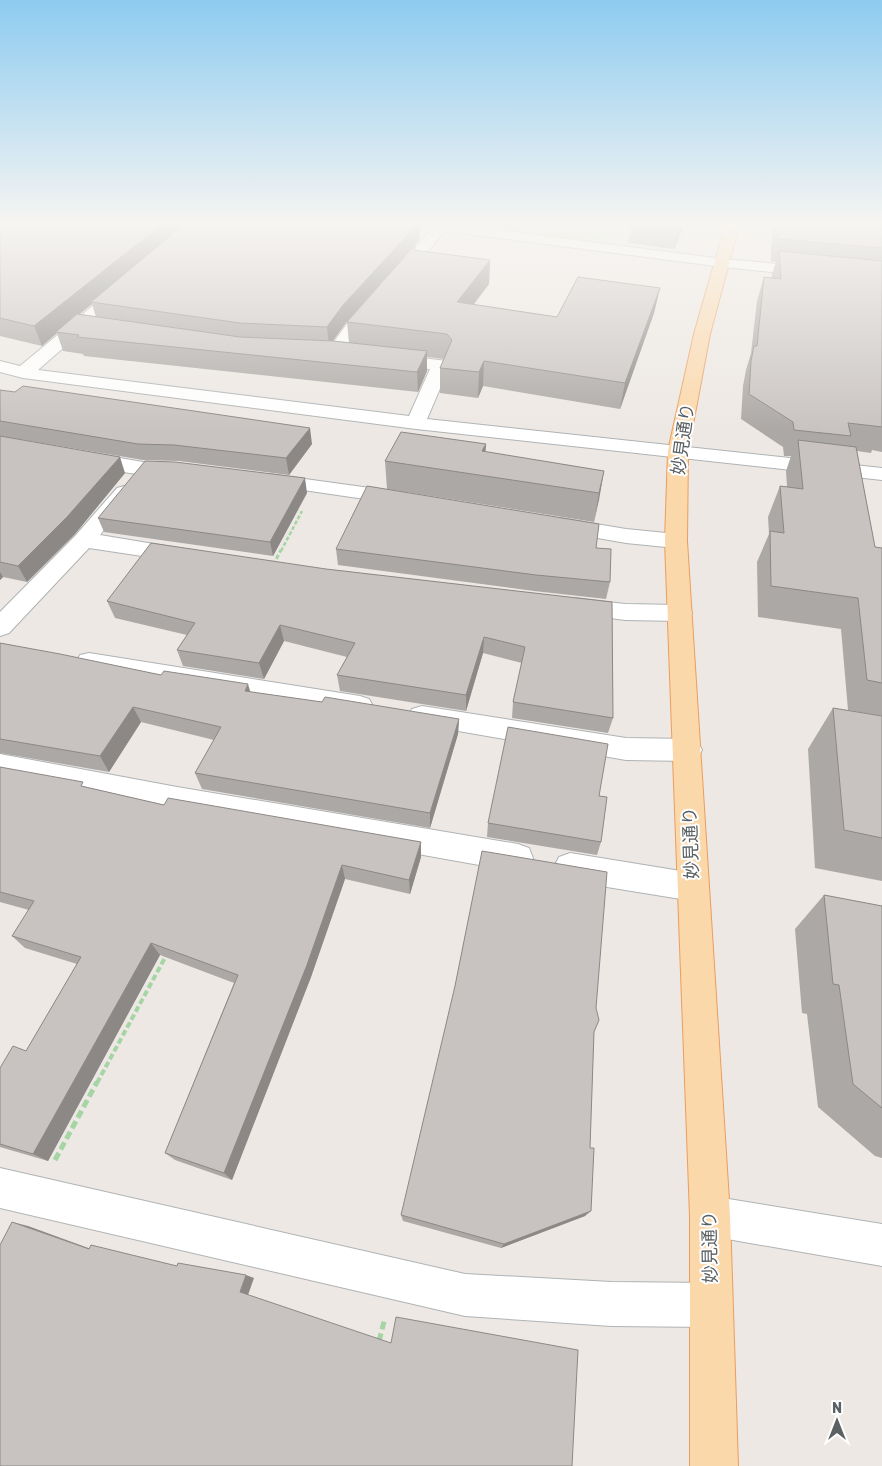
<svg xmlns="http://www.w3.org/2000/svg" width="882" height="1466" font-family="Rubik,'Noto Sans JP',sans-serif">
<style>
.green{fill:#cae4c0}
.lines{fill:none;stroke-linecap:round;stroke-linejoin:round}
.minor-casing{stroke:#afb3b5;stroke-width:2}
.major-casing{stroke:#eb9d5e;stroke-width:2}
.path-far3{stroke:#a5d5a4;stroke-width:2.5;stroke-dasharray:4 2;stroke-linecap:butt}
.path-far2{stroke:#a5d5a4;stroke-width:3;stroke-dasharray:4.5 2.5;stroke-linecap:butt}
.path-far1{stroke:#a5d5a4;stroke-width:4;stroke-dasharray:6 3;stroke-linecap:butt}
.path{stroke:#a5d5a4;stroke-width:5;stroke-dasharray:8 4;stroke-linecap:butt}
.minor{fill:#fff;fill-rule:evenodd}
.major{fill:#fbd8aa;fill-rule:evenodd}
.wall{fill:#aca8a5;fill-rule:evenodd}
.shaded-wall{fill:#8c8886}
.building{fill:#c8c3c0;stroke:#8c8886}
.labels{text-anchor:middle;stroke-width:4;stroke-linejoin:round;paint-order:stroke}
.street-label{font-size:18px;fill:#5b6163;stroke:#fff}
</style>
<rect width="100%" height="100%" fill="#ede8e3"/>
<polygon class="green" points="466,226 624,226 604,240 568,239"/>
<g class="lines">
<g class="minor-casing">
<g id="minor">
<polygon points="431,226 468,226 723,259 882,273 882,283 723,267 445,231 358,333 346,349 447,361 450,365 427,419 882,468 882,480 416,429 23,378 0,372 0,361 20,366 118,285 128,285 131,288 128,291 38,370 409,416 430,369 335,358 329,357 326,353 346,325 433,228"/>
<path d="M 85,452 L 143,462 L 183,465 L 186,469 L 183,473 C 154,481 107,469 78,462 L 75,458 L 78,454 Z"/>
<polygon points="269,474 399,492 406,493 410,498 406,503 399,504 262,484 259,480 262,476"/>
<polygon points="124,486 131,488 134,492 100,535 190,550 193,555 190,560 182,562 89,548 9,633 0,636 0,612 76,535 117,488"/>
<polygon points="560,518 626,529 676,534 684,536 687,541 684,546 676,548 626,543 552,530 549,525 552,520"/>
<polygon points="574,598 625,604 680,605 689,607 692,613 689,619 680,621 625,620 565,612 562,606 565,600"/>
<polygon points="89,653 360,696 369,699 373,706 369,713 360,716 89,671 80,669 76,662 80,655"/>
<polygon points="422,706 626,738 688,739 698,742 702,750 698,758 688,761 626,760 412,723 408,716 412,709"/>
<polygon points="0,754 177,787 518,844 529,848 533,858 529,868 518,872 177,811 0,778"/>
<polygon points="570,853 693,873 704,877 709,887 704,897 693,901 570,881 559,877 554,867 559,857"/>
<polygon points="0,1168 465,1274 611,1282 710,1283 725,1290 732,1305 725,1320 710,1327 611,1326 465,1316 0,1208"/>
<polygon points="710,1196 882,1224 882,1266 710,1236 696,1230 690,1216 696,1202"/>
</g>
</g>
<g class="major-casing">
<polygon id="major" points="725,226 739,226 710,334 688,451 687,541 730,1216 738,1466 690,1466 690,1216 665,541 668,451 694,334"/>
</g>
<polyline class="path-far3" points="281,551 302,511"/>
<polyline class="path-far2" points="273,565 281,550"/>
<polyline class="path-far1" points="97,1083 167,954"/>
<g class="path">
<polyline points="55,1160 97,1082"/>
<polyline points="379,1341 385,1318"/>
</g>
<use href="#minor" class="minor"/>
<use href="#major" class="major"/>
</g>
<g class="wall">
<path d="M 0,226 L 421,226 L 419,240 L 415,245 L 415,250 L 490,260 L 489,284 L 473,304 L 557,317 L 660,288 L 654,313 L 620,409 L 483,386 L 478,398 L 440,393 L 440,368 L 444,359 L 427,357 L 427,371 L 418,392 L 84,356 L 83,354 L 63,351 L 57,333 L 42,346 L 0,336 ZM 399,263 L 347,322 L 349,343 L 333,341 L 345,324 ZM 92,304 L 96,317 L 79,314 Z"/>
<polygon points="491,226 509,226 509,228"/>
<polygon points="631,226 684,226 674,249 628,243"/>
<polygon points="774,226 882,226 882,452 872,450 871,453 857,451 875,547 882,548 882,716 848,710 841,629 758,617 757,562 769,534 768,517 780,486 787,487 786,471 791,456 784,456 783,447 741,419 743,386 746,370 751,353 757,301 764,277 772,278 772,274 776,262 771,261 771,246"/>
<polygon points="0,390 312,444 289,475 179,461 143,460 0,436"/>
<polygon points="0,436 125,473 75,534 27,582 3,577 0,580"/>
<polygon points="486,444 485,452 604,471 594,522 387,489 385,461"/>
<polygon points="307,493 273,556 104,532 98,518"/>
<polygon points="596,548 610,582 606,599 534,591 338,565 336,549"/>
<polygon points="326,569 612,602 613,718 608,733 512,718 513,702 522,663 483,653 466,711 340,691 337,675 347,657 284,641 264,679 183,666 177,650 187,635 115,618 107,601"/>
<polygon points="0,643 161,675 251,692 322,702 459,719 458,734 430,828 202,789 195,773 214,740 141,722 109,772 0,753"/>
<polygon points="833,708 882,716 882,881 815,868 808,749"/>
<polygon points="0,767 164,805 421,842 421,857 410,894 345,879 311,977 232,1180 175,1160 165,1153 234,983 160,955 48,1161 0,1147 0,1068 26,1051 77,964 25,948 12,936 29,910 0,902"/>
<polygon points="599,796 601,842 597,855 487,837 488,823"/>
<polygon points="824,895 882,906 882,1158 875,1156 818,1107 807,1014 802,1013 795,929"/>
<polygon points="594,1032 585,1216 501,1248 403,1221 401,1215"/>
</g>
<g class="shaded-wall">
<polygon points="160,226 186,226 91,302 92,304 58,332 56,332 57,333 42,346 34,326"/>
<polygon points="416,226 421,226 419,240 415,245 416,268 414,250 415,245 345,324 329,346 327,327 343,305"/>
<polygon points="679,226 684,226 674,249"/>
<polygon points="490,260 489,284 457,327 457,302"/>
<polygon points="660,288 654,313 620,409 625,383"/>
<polygon points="427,351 427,371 418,392 417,372"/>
<polygon points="484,361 483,386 478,398 479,372"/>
<polygon points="310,428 312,444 289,475 286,458"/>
<polygon points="486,444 484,472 482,451"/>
<polygon points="120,457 125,473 75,534 27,582 18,566"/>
<polygon points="604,471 599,500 594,522 599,493"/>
<polygon points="305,478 307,493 273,556 270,542"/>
<polygon points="0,572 3,577 0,580"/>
<polygon points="280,625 284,641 264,679 259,663"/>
<polygon points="484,637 483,653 466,711 466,695"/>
<polygon points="248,684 253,701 245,691"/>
<polygon points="133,707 141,722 109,772 100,756"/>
<polygon points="459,719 458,734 430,828 430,813"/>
<polygon points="421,842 421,857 410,894 409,880"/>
<polygon points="342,865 345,879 311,977 232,1180 224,1173"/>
<polygon points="151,943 160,955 48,1161 33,1154"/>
<polygon points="591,1211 585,1216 501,1248 504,1244"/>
<polygon points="12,1222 28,1226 102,1253 89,1249"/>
<polygon points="246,1275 254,1278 248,1295 240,1292"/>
</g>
<g class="building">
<polygon points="0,226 160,226 34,326 0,318"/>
<polygon points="182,226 416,226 343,305 327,327 240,323 91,302"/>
<polygon points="778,226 882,226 882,248 778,239"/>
<polygon points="415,245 414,250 490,260 457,302 557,317 578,277 660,288 625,383 484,361 479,372 440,368 452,340 447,334 347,322"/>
<polygon points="779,251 882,261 882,427 848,423 851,436 794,430 793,422 749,394 751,361 754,346 757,346 764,277 781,279"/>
<polygon points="77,314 240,337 333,341 427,351 417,372 77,337 79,335 56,332"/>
<polygon points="23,386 310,428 286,458 174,445 138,444 0,421 0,390 15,392"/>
<polygon points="401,432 486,444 482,451 604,471 599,493 385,461"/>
<polygon points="0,436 120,457 67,517 18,566 0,562"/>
<polygon points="798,440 856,447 875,547 882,548 882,683 867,680 858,598 771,586 770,531 784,533 780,486 803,489"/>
<polygon points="145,461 175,462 305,478 270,542 98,518"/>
<polygon points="367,486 599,524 596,548 611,549 610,582 536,575 336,549"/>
<polygon points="151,543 326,569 612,602 613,718 513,702 525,647 484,637 466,695 337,675 355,643 280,625 259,663 177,650 195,623 107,601"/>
<polygon points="0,643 60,654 161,675 164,671 248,684 245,691 322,702 325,697 459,719 430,813 195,773 221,727 133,707 100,756 0,739"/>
<polygon points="833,708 882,716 882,838 844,830"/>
<polygon points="508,727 608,744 599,796 607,797 601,842 488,823"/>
<polygon points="0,767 83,782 81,786 164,805 168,798 421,842 409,880 342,865 307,965 224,1173 165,1153 238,975 151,943 33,1154 0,1144 0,1068 13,1046 26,1051 81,957 12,936 34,901 0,892"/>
<polygon points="482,851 607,872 596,1008 599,1020 594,1032 590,1148 594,1148 591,1211 504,1244 401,1215 455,986"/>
<polygon points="824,895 882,906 882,1108 853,1084 839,985 833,984"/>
<polygon points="12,1222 89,1249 91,1245 177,1266 178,1263 246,1275 240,1292 391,1343 396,1317 578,1350 572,1466 0,1466 0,1245"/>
</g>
<linearGradient id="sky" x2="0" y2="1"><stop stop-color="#8dcbf0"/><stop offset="0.52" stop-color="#f7f5f2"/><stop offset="1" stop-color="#f7f5f2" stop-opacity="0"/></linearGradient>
<rect width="882" height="431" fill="url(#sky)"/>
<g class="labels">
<g class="street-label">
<text transform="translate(683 439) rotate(-82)" y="6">妙見通り</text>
<text transform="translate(691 843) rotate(-92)" y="6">妙見通り</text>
<text transform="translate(710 1247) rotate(-91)" y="6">妙見通り</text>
</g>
</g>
<g transform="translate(837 1421)" stroke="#ffffff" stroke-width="4" paint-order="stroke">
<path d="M0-4L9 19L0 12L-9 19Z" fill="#5b6163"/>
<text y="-8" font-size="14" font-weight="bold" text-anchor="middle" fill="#5b6163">N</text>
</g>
</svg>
